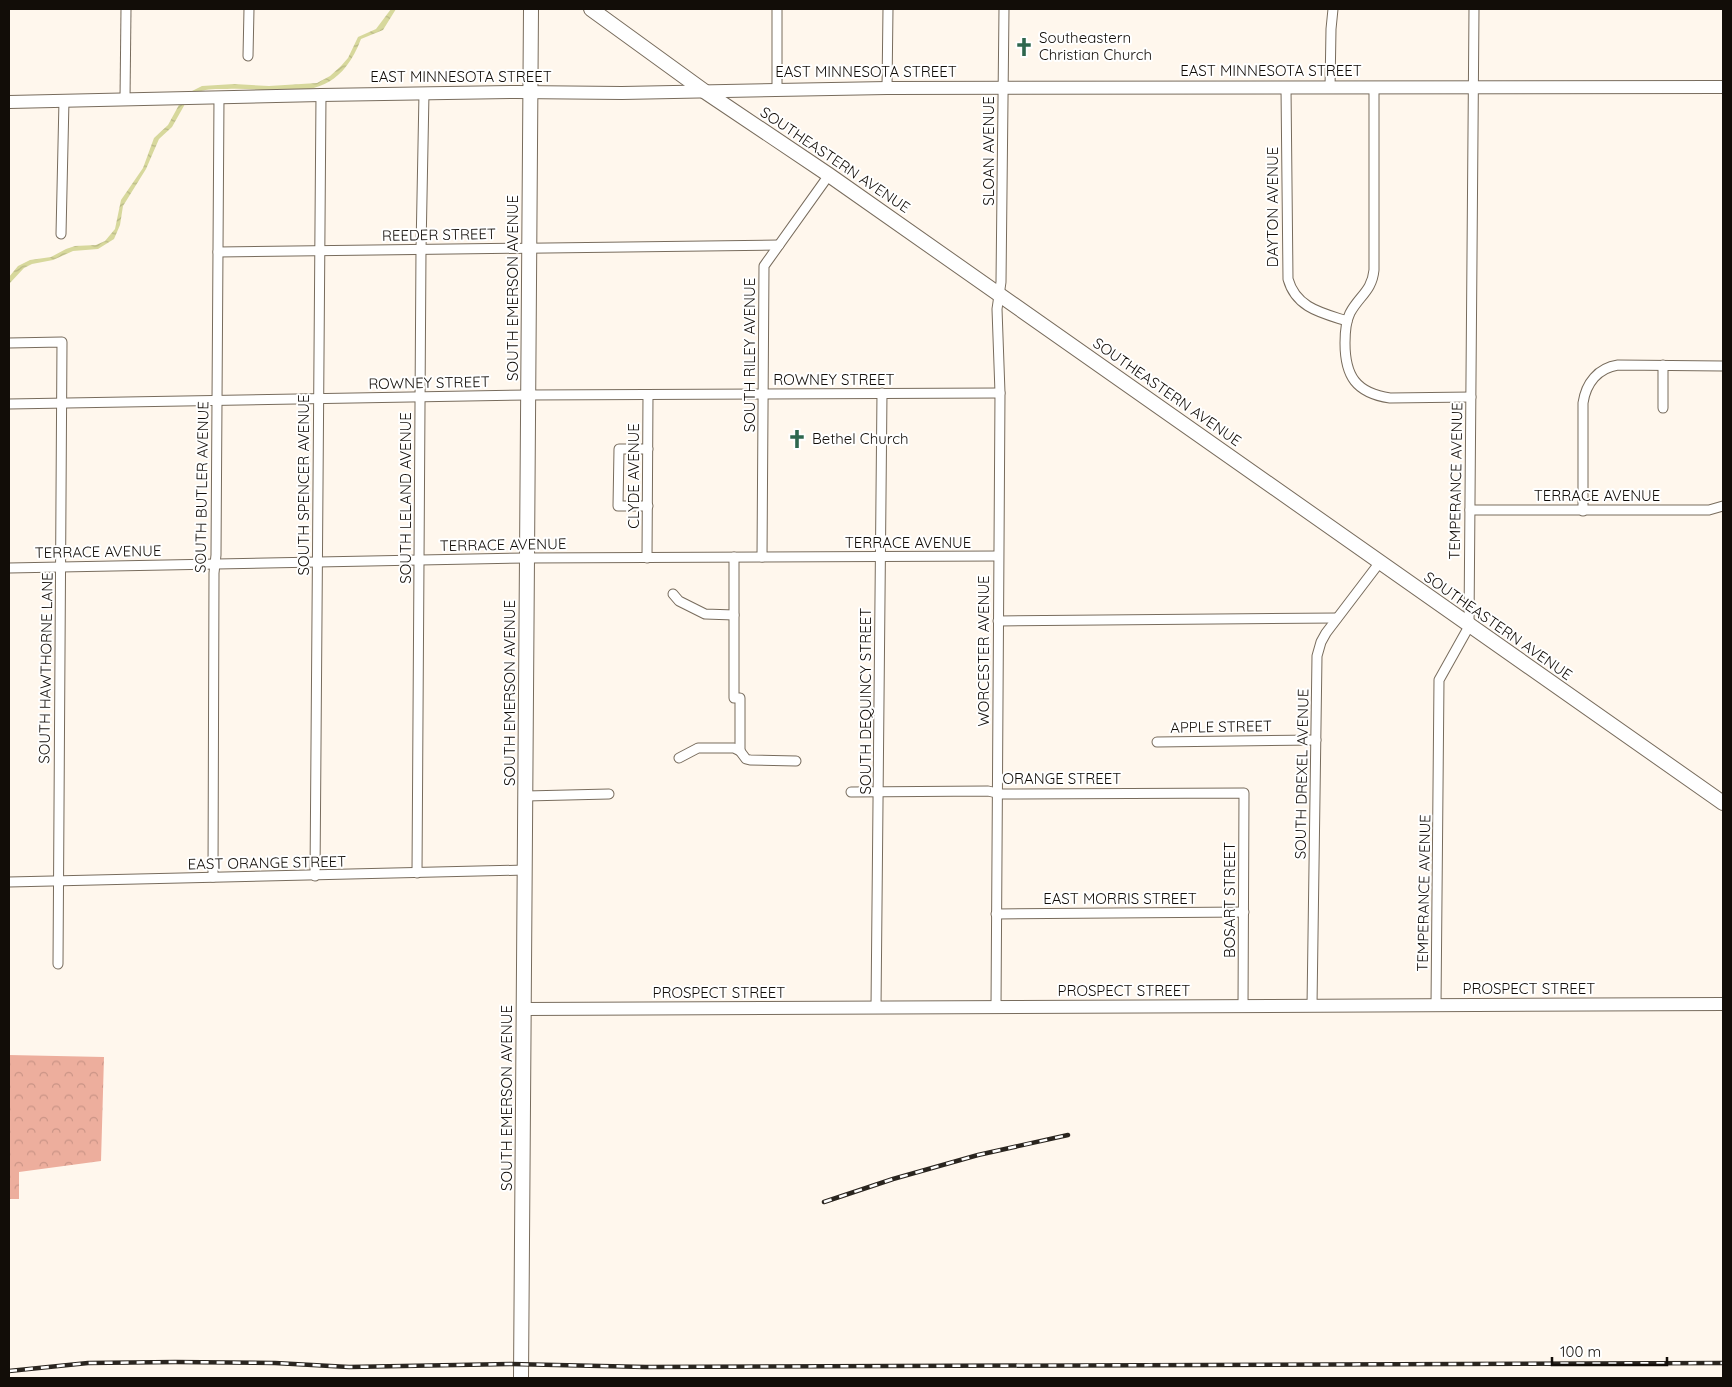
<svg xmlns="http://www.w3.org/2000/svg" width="1732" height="1387" font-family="Quicksand,sans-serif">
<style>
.forest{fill:url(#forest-crowns)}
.water{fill:url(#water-waves)}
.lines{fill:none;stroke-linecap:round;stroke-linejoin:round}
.street-casing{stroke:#786c5d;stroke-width:11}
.secondary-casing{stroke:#786c5d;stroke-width:14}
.primary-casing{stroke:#786c5d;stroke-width:16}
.street{stroke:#fff;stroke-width:9}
.secondary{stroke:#fff;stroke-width:12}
.primary{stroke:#fff;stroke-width:14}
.rail-casing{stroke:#2a251f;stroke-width:4.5}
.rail{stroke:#fff;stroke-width:2.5;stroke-dasharray:8;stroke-linecap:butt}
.labels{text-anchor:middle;stroke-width:4;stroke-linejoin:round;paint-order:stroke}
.poi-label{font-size:15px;fill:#120d08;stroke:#fff;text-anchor:start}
.street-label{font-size:15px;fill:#120d08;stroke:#fff}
</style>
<defs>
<pattern id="forest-crowns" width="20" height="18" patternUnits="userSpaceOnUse" patternTransform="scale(1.25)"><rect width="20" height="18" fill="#edae9d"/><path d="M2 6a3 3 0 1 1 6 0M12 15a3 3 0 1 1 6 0" fill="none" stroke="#ca9486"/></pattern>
<pattern id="water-waves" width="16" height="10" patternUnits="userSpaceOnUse" patternTransform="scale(1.25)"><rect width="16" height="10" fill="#d7d89c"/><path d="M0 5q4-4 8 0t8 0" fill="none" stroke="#b8b885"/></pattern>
</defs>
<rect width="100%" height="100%" fill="#fff7ed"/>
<polygon class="forest" points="9,1055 104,1057 101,1161 19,1172 19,1199 9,1199"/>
<g class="water">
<path d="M 391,9 L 396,9 L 383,30 L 361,39 C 334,109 286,87 227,89 C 215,89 203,88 193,95 L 190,92 L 202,86 L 234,84 L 269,86 L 317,83 L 330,76 L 341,66 L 348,58 L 358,37 L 376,29 Z"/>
<polygon points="180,103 185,104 172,127 159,139 146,169 123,206 120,225 114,239 98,249 73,251 53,260 32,264 24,268 9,284 9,277 18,266 30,260 51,257 66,249 75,246 96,245 105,241 115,229 121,200 143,168 154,138 168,125"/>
</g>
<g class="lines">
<g class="street-casing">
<g id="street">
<polyline points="248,56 249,9"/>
<path d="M 1374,87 L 1374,270 C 1372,291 1359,296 1350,313 C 1346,321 1345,333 1345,343 C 1345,376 1356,393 1390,398 L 1471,397"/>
<polyline points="887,88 888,9"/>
<path d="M 1286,88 L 1288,279 C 1296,308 1322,313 1347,321"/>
<polyline points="1330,88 1331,29 1333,9"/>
<polyline points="777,89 777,9"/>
<polyline points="125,99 126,9"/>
<polyline points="61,234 64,100"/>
<polyline points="218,252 779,245"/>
<polyline points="9,343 62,342 58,964"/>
<polyline points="1663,365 1663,408"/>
<polyline points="9,404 528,395 1000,393"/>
<polyline points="648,506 618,506 619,449 648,449"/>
<polyline points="1470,510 1709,510 1723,506"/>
<path d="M 1583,511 L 1583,403 C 1586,383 1598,368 1618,365 L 1723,366"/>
<polyline points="734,557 734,698 740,698 740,751"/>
<polyline points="762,557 764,266 829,175"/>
<polyline points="647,558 648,395"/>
<polyline points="9,568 527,558 998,556"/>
<polyline points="673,594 679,601 705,614 734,615"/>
<polyline points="998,621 1337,618"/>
<polyline points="1157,742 1316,740"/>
<polyline points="679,758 698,748 734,748 740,751 746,759 750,760 796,761"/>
<polyline points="851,792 988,791 1001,794 1244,793 1243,1007"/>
<polyline points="526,796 609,794"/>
<polyline points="417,873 421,249 424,93"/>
<polyline points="315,876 321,95"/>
<polyline points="213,877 214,573 216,555 219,97"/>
<polyline points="9,882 525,870"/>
<polyline points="996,914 1244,912"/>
<polyline points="1436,1005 1439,680 1467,630 1469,624 1474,9"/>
<polyline points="1312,1006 1317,656 1321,642 1326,633 1380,562"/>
<polyline points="876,1008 882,393"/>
<polyline points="996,1008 1000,393 997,309 1001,282 1004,9"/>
</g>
</g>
<g class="secondary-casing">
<g id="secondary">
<polyline points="9,102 321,95 516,92 622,93 887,88 1723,87"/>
<polyline points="524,1009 1723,1004"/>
</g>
</g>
<g class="primary-casing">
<g id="primary">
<polyline points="591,9 704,91 829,175 1723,803"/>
<polyline points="521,1378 531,9"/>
</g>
</g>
<use href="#street" class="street"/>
<use href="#secondary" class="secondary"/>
<use href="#primary" class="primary"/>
<g class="rail-casing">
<g id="rail">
<polyline points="824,1202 893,1179 978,1155 1068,1135"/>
<polyline points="9,1371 88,1363 175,1362 275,1363 349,1367 511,1364 646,1367 1723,1363"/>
</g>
</g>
<use href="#rail" class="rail"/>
</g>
<defs>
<g id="church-bare" transform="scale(1.5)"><path d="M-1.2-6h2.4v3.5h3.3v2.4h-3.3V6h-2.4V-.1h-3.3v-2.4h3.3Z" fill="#2e674e" stroke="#fff" stroke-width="2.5" paint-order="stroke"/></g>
</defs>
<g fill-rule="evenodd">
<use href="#church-bare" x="1024" y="47"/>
<use href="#church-bare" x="797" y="439"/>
</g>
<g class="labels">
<g class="poi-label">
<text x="1039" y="43">Southeastern<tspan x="1039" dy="17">Christian Church</tspan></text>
<text x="812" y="444">Bethel Church</text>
</g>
<g class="street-label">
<text x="1271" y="76">EAST MINNESOTA STREET</text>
<text x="866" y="77">EAST MINNESOTA STREET</text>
<text x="461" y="82">EAST MINNESOTA STREET</text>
<text transform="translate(989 151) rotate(-90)" y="5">SLOAN AVENUE</text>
<text transform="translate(835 160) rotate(34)" y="5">SOUTHEASTERN AVENUE</text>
<text transform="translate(1273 207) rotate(-90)" y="5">DAYTON AVENUE</text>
<text transform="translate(439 235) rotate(-1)" y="5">REEDER STREET</text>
<text transform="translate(513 288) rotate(-90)" y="5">SOUTH EMERSON AVENUE</text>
<text transform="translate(750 355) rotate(-90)" y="5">SOUTH RILEY AVENUE</text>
<text x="834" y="385">ROWNEY STREET</text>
<text transform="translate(429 383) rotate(-1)" y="5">ROWNEY STREET</text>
<text transform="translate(1167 392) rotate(35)" y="5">SOUTHEASTERN AVENUE</text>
<text transform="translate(634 476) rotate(-90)" y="5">CLYDE AVENUE</text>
<text transform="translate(1456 481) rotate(-89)" y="5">TEMPERANCE AVENUE</text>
<text transform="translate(304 485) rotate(-90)" y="5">SOUTH SPENCER AVENUE</text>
<text transform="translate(202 487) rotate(-89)" y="5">SOUTH BUTLER AVENUE</text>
<text x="1597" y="501">TERRACE AVENUE</text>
<text transform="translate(406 498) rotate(-90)" y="5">SOUTH LELAND AVENUE</text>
<text x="908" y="548">TERRACE AVENUE</text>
<text transform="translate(503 545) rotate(-1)" y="5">TERRACE AVENUE</text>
<text transform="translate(98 552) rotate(-1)" y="5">TERRACE AVENUE</text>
<text transform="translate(1498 626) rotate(35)" y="5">SOUTHEASTERN AVENUE</text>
<text transform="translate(984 651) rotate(-90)" y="5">WORCESTER AVENUE</text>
<text transform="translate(46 668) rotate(-89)" y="5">SOUTH HAWTHORNE LANE</text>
<text transform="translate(510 693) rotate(-90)" y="5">SOUTH EMERSON AVENUE</text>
<text transform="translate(866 701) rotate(-90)" y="5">SOUTH DEQUINCY STREET</text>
<text transform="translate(1221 727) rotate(-1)" y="5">APPLE STREET</text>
<text transform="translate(1302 774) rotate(-89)" y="5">SOUTH DREXEL AVENUE</text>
<text x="1062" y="784">ORANGE STREET</text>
<text transform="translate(267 863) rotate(-1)" y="5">EAST ORANGE STREET</text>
<text transform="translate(1424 893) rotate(-89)" y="5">TEMPERANCE AVENUE</text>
<text x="1120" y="904">EAST MORRIS STREET</text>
<text transform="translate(1230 900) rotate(-90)" y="5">BOSART STREET</text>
<text x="1529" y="994">PROSPECT STREET</text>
<text x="1124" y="996">PROSPECT STREET</text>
<text x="719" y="998">PROSPECT STREET</text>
<text transform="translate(507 1098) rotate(-90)" y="5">SOUTH EMERSON AVENUE</text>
</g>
</g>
<rect width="1732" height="1387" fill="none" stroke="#120d08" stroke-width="20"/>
<path d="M1552 1357v8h115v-8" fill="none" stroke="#120d08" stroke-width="2.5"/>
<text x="1560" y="1357" font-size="15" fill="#120d08" stroke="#ffffff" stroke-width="4" paint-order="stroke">100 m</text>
</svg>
